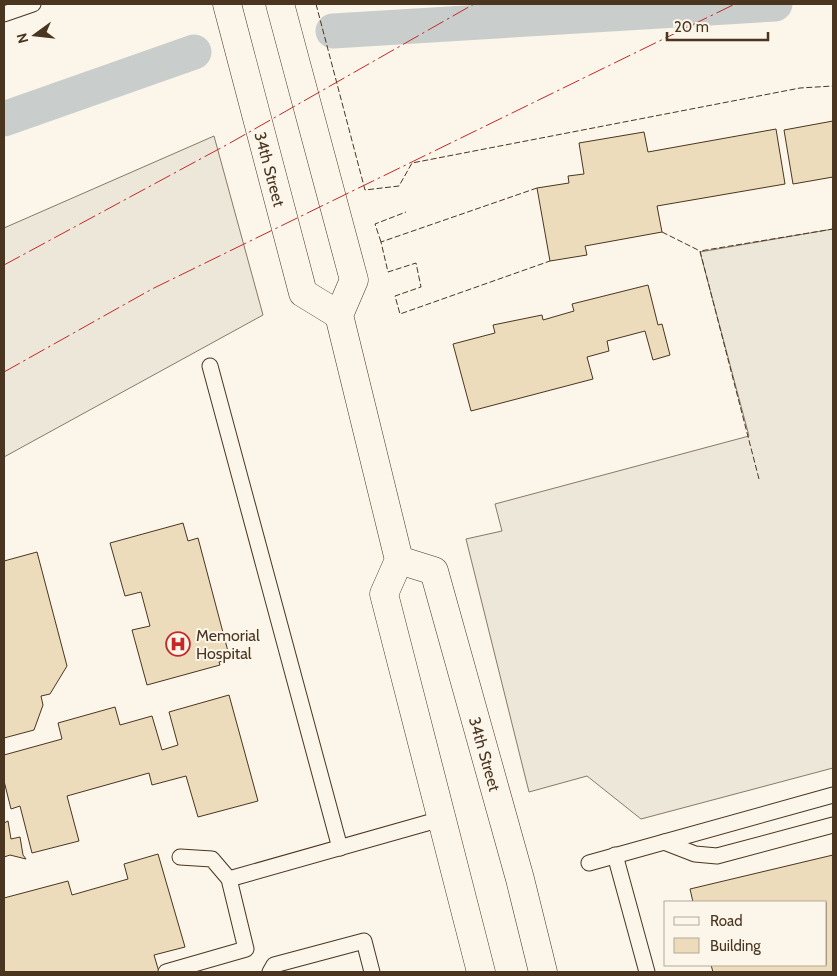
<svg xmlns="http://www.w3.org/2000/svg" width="837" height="976" font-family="Cabin,sans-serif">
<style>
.parking{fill:#ede7d9;stroke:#887966}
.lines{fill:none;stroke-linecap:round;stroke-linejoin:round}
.canal{stroke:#c9cecd;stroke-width:35}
.building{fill:#ecdcbc;stroke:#4a3520}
.service-casing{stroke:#4a3520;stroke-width:17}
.tertiary-casing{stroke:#4a3520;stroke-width:29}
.service{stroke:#fbf6e9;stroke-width:15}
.tertiary{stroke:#fbf6e9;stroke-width:28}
.fence{stroke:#4a3520;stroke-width:1;stroke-dasharray:6 2.5;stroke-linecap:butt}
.power{stroke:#c62828;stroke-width:1;stroke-dasharray:18 4 2.5 4;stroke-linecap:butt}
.labels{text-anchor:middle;stroke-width:4;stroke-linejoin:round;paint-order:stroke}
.street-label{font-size:16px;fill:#4a3520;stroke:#fbf6e9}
.poi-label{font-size:16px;fill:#4a3520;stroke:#fbf6e9;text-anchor:start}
</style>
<rect width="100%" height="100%" fill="#fbf6e9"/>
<g class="parking">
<polygon points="214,136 263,315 4,457 4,228"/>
<polygon points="833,229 833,768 641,819 587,776 529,792 466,539 502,531 495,504 749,436 700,252"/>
</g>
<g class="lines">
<g class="canal">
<polyline points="333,31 775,4"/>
<polyline points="4,119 194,52"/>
</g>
</g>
<g class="building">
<polygon points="833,121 833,177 793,184 784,130"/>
<polygon points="776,129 785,184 657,206 662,232 585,246 587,255 550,261 537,188 569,183 568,176 584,174 579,143 644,132 648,152"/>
<polygon points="648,285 658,325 662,324 670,355 653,360 645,331 607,341 609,351 587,357 593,379 471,411 453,344 495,333 493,325 542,315 543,320 574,311 572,304"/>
<polygon points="183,523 188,541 198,538 230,659 219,662 220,665 147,685 132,630 150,626 141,592 125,596 110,543"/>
<polygon points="37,552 67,666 50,694 41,696 43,705 34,730 4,738 4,561"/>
<polygon points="229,695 258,801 198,817 186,776 152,785 149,773 67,796 79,841 32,853 20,806 11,809 4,781 4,755 62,739 58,723 115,707 120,725 152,716 162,750 178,745 169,712"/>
<polygon points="8,821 11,839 20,837 23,855 26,859 10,855 4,857 4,823"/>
<polygon points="158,854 185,947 154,955 159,972 4,972 4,898 68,881 72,895 128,879 124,864"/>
<polygon points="833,855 833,972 713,972 711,965 826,965 826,902 693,902 690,889"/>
</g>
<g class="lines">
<g class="service-casing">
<g id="service">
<polyline points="4,14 33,4"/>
<polyline points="210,366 340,848"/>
<polyline points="664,842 695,854 717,856 833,825"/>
<polyline points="615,855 647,972"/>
<polyline points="589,863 833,795"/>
<polyline points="229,879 441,819"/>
<polyline points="166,972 246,949 229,879 212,859 180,857"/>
<polyline points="270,972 274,965 364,941 372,972"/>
</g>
</g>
<g class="tertiary-casing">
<g id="tertiary">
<polyline points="227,4 303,293 339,315"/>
<polyline points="280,4 354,280 339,315 399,560 384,594 481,972"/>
<polyline points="399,560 434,571 520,879 543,972"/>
</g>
</g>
<use href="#service" class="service"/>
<use href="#tertiary" class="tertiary"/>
<g class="fence">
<polyline points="316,4 365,190 399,186 412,163 800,88 833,86"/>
<polyline points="537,188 381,242 388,272 416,263 421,287 395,296 400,314 550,261"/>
<polyline points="662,232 700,251"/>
<polyline points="381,242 375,224 406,212"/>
<polyline points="759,479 700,251 833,229"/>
</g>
<g class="power">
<polyline points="4,265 230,143 474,4"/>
<polyline points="4,372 152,289 735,4"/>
</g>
</g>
<defs>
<g id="hospital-ring" transform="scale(1.25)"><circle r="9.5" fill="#fbf6e9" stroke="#c62828" stroke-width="1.5"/><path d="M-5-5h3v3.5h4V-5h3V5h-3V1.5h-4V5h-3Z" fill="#c62828"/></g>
</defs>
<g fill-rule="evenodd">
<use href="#hospital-ring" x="178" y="644"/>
</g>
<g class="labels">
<g class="street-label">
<text transform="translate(270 169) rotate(75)" y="6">34th Street</text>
<text transform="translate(485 754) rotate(74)" y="6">34th Street</text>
</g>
<g class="poi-label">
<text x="196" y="641">Memorial<tspan x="196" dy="18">Hospital</tspan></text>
</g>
</g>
<rect width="837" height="976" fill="none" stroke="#4a3520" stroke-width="10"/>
<rect x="664" y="901" width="162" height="65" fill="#fbf6e9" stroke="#b4a999"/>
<rect x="674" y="917" width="25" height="8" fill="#fbf6e9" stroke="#b4a999"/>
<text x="710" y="926" font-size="15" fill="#4a3520">Road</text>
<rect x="674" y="938" width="25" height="15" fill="#ecdcbc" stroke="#b4a999"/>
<text x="710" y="951" font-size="15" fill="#4a3520">Building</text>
<g transform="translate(35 35) rotate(255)" stroke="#fbf6e9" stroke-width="4" paint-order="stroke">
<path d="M0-4L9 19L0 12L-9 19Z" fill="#4a3520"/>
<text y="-8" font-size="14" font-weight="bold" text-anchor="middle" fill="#4a3520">N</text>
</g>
<path d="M667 32v8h101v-8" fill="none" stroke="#4a3520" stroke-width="2.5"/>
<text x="674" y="32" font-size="15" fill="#4a3520" stroke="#fbf6e9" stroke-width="4" paint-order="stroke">20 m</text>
</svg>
